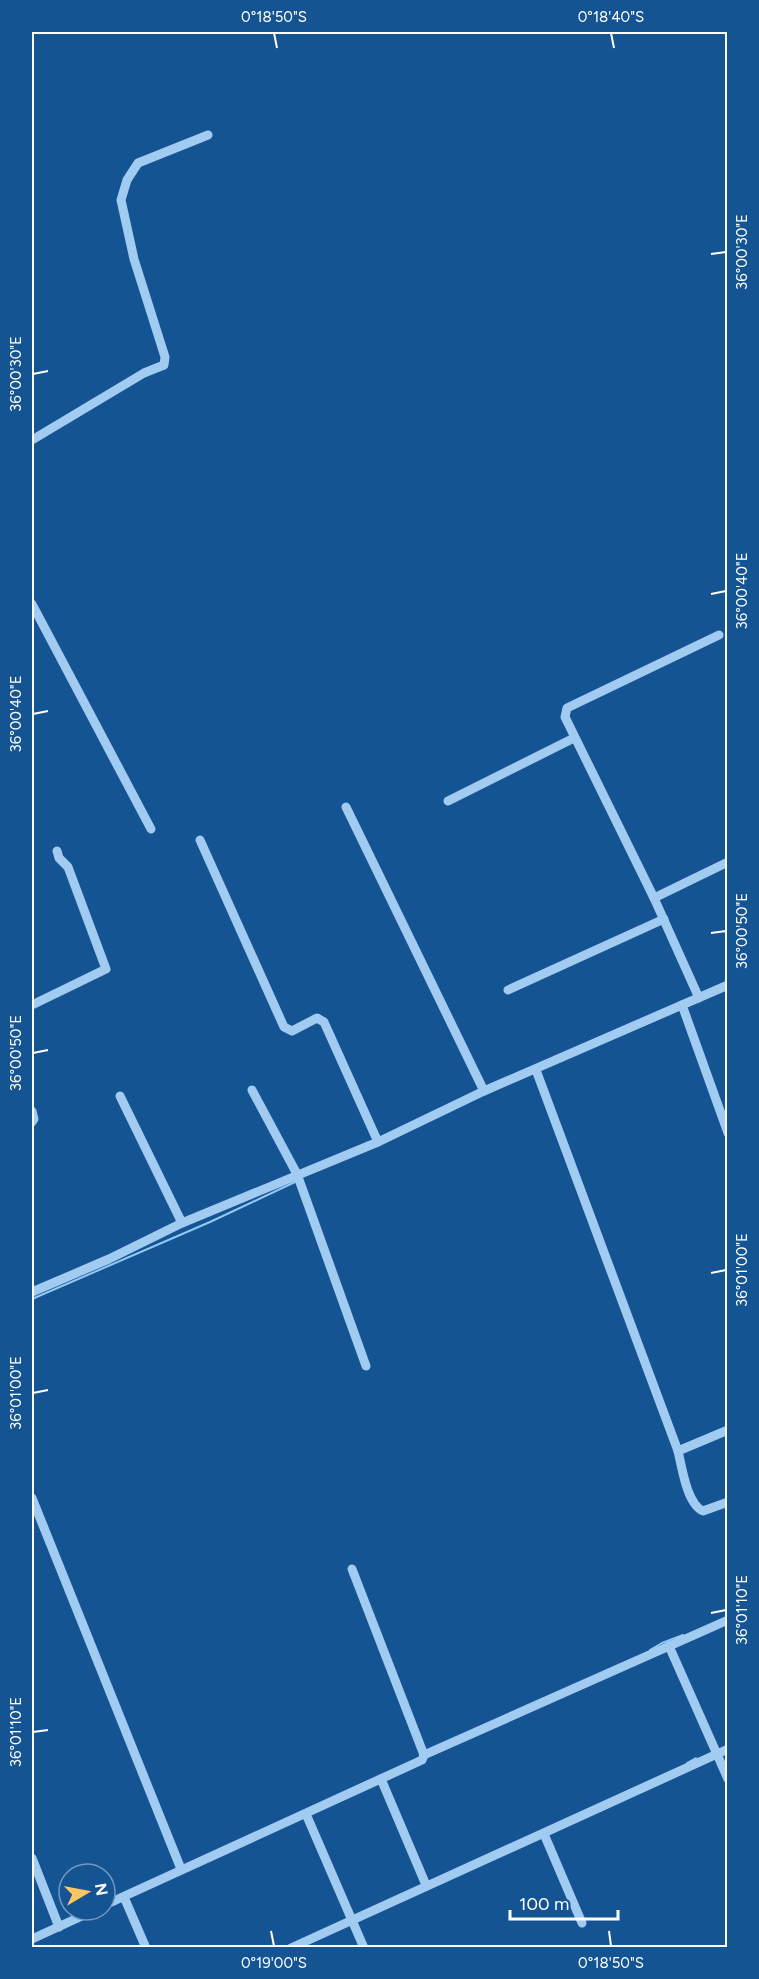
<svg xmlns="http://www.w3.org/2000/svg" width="759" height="1979" font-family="Figtree,sans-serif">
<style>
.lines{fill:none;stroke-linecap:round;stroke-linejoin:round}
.stream{stroke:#93c8f5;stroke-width:2}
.minor{stroke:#a1cbf1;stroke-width:9}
.ticks{fill:none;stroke:#fff;stroke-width:2}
.neatline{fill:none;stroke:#fff;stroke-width:2}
.ticks-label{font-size:15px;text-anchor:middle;fill:#fff}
</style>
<rect width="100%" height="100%" fill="#145492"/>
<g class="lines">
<g class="stream">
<polyline points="32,1299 210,1222 295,1182"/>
<polyline points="650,1650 662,1643 683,1635"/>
<polyline points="687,1763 696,1758"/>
</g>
<g class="minor">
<polyline points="32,440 144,373 164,365 165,357 134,259 121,200 127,180 138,163 208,135"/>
<polyline points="32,604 151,829"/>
<polyline points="448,801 574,738"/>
<polyline points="346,807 484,1091"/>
<polyline points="200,840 284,1027 292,1031 317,1018 324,1022 378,1142"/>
<polyline points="654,898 728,862"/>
<polyline points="508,990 664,919"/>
<polyline points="699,998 654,898 565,717 567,708 719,635"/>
<polyline points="32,1005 106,969 68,867 59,858 57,851"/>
<polyline points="682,1005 728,1133"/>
<path d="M 536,1070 L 678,1451 C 682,1468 687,1504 703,1511 L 728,1502"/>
<polyline points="252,1090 297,1174 366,1366"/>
<polyline points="120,1096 182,1223"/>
<polyline points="32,1111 34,1119 32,1122"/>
<polyline points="32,1292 109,1259 182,1223 378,1142 484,1091 728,985"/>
<polyline points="678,1451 728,1430"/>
<polyline points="32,1498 181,1869"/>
<polyline points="352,1569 424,1755"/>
<polyline points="669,1646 728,1779"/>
<polyline points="381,1779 426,1885"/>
<polyline points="306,1814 364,1948"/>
<polyline points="544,1834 582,1923"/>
<polyline points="32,1858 59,1927"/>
<polyline points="124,1897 146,1948"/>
<polyline points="105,1905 422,1760 424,1755 728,1620"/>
<polyline points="32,1939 95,1910"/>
<polyline points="291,1948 728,1749"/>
</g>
</g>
<path class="ticks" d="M 274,33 L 277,48M 611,33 L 614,48M 711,254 L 726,252M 33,374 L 48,371M 711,594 L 726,591M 33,714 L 48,711M 711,933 L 726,931M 33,1053 L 48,1050M 711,1273 L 726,1270M 33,1393 L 48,1390M 711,1613 L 726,1610M 33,1732 L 48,1730M 271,1931 L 274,1946M 609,1931 L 611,1946"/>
<rect width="759" height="1979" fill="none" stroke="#145492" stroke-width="66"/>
<g transform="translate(87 1892) rotate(80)"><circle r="28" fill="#145492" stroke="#7298be" stroke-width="1.5"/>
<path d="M0-4.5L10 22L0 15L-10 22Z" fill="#ffc662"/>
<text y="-9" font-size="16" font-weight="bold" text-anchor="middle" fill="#ffffff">N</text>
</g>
<path d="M510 1910v9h108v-9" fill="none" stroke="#ffffff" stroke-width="3"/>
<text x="519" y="1910" font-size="18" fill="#ffffff" stroke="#145492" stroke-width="4.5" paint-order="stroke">100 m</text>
<rect x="33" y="33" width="693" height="1913" class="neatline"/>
<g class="ticks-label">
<text x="274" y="22">0°18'50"S</text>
<text x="611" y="22">0°18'40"S</text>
<text transform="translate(742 252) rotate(-90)" y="5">36°00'30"E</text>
<text transform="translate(16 374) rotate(-90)" y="5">36°00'30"E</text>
<text transform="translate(742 591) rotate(-90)" y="5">36°00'40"E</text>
<text transform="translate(16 714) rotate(-90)" y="5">36°00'40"E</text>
<text transform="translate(742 931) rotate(-90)" y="5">36°00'50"E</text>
<text transform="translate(16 1053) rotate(-90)" y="5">36°00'50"E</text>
<text transform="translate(742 1270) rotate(-90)" y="5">36°01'00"E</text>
<text transform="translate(16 1393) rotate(-90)" y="5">36°01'00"E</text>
<text transform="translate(742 1610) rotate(-90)" y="5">36°01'10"E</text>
<text transform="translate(16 1732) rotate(-90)" y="5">36°01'10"E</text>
<text x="274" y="1968">0°19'00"S</text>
<text x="611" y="1968">0°18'50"S</text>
</g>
</svg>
